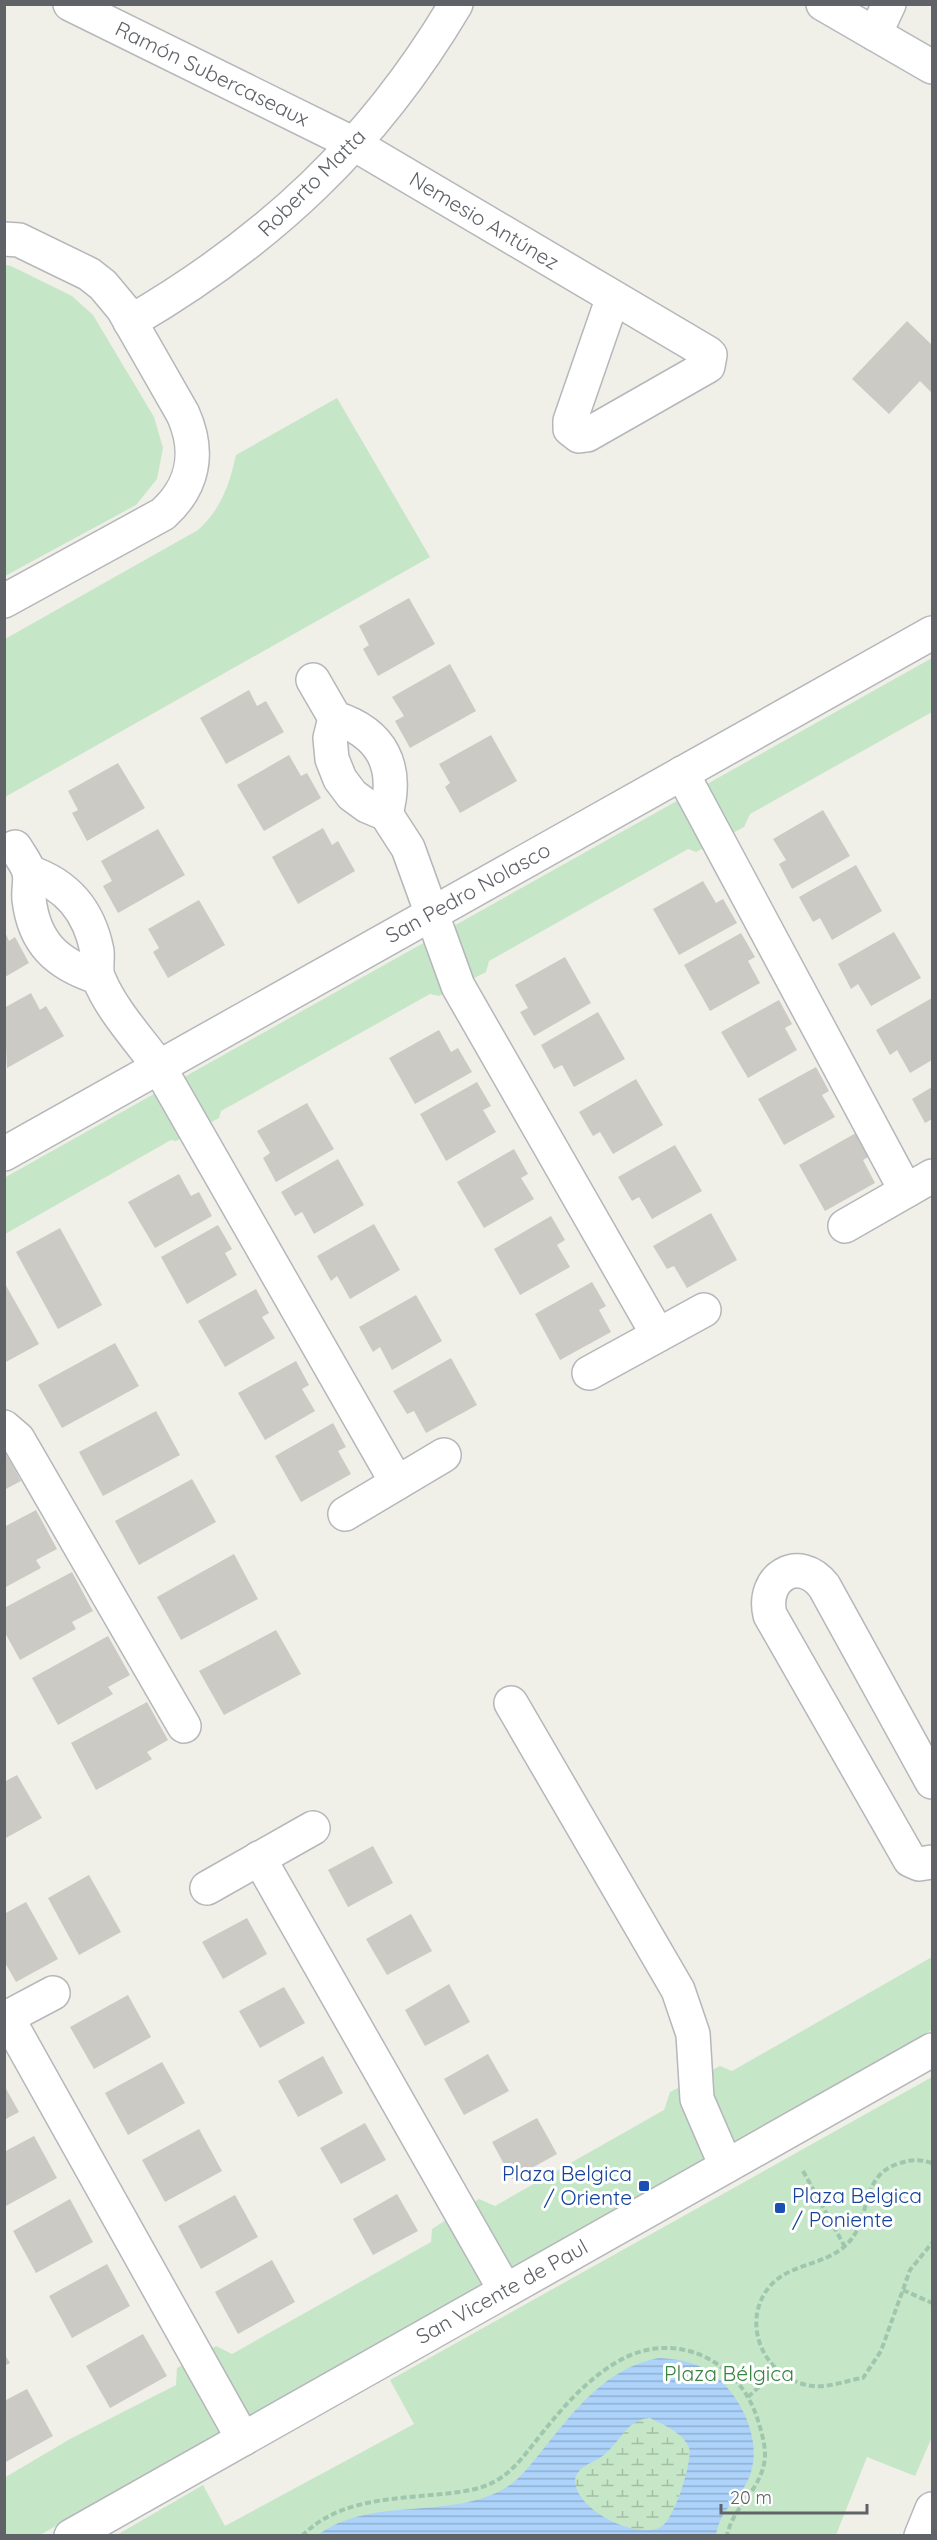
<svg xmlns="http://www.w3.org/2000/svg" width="937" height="2540" font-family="Quicksand,sans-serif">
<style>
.green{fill:#c6e6c8}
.wetland{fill:url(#wetland-marsh)}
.water{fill:url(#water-rules);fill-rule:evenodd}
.building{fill:#cccac4}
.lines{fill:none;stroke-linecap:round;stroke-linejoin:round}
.minor-casing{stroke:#b5b7bb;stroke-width:36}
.secondary-casing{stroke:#b6b9be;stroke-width:36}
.path{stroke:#9fc7ae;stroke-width:4;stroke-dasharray:6 3;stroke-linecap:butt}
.minor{stroke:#fff;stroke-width:33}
.secondary{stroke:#fff;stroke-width:33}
.transit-dot{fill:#1a4fb4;stroke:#fff;stroke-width:2}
.labels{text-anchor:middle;stroke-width:6;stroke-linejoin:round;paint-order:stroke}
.street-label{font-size:21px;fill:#5f6267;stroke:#fff}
.transit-label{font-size:21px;fill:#164399;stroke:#fff;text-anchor:end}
.park-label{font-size:21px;fill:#398441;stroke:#fff}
</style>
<defs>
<pattern id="wetland-marsh" width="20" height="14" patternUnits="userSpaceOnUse" patternTransform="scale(1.5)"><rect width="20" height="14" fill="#c6e6c8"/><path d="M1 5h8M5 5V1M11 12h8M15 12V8" fill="none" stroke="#a4bea6"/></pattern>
<pattern id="water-rules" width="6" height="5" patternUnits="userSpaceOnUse" patternTransform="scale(1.5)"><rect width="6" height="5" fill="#add3fb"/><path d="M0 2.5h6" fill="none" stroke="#90afcf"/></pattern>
</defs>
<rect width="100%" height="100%" fill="#f0efe8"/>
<g class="green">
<polygon points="5,265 11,266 72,296 93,315 154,417 163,448 157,479 136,505 5,576"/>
<path d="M 337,398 L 430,557 L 5,797 L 5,639 L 198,530 C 221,509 229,486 236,455 Z"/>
<polygon points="932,658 932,712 750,814 744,827 696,852 688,849 489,961 486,972 439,996 430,994 221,1111 219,1118 176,1141 171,1140 5,1234 4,1178"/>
<polygon points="932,1957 932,2030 40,2535 5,2535 4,2478 70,2439 176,2385 177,2368 216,2346 232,2354 431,2242 432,2229 479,2199 495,2206 664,2110 670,2092 720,2066 732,2071"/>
<polygon points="932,2077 932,2437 915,2476 867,2457 836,2535 115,2536 203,2485 225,2526 414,2424 390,2380"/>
</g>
<path class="wetland" d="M 650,2418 C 662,2424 684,2433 689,2448 C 693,2460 674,2520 661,2527 C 636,2540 575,2510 575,2480 C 579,2463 595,2464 606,2453 C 621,2440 628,2419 650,2418 Z"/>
<path class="water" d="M 659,2358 C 677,2359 697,2362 712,2373 C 742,2396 765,2444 748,2480 C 737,2503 721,2507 716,2535 L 318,2535 C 371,2496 445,2520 502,2490 C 519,2481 529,2466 541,2452 C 574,2411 605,2368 659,2358 ZM 650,2418 C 662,2424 684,2433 689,2448 C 693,2461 674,2520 661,2527 C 636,2540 575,2510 575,2480 C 579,2463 595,2464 606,2453 C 621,2440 628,2419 650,2418 Z"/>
<g class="building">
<polygon points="907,321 932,345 932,393 920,381 889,414 852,379"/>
<polygon points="409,598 435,644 378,676 363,649 369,645 359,626"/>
<polygon points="450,664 476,711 410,748 395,721 404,716 392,697"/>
<polygon points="249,690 257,706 266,701 284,732 226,764 200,718"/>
<polygon points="491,735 517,781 460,813 445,787 450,783 439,764"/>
<polygon points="289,755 301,776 307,773 321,798 264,831 237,785"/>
<polygon points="118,763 145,808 87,841 72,813 78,810 68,791"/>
<polygon points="823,810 850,856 792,889 779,864 786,860 773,839"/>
<polygon points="323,828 332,845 338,841 355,871 298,904 272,857"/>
<polygon points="158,829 185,875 118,913 103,886 112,881 101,861"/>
<polygon points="856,865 882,911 832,940 820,918 813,922 799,897"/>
<polygon points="703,881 716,903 723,899 737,923 679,955 653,909"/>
<polygon points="199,900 225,945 168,978 153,952 159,948 148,929"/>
<polygon points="5,932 9,941 15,937 29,963 5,977"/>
<polygon points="894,932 921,978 871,1006 858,984 851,989 838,964"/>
<polygon points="741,933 755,957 748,961 760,983 710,1011 684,965"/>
<polygon points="565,957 591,1003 534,1036 520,1012 528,1008 515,985"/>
<polygon points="31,993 40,1010 46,1006 64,1036 7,1068 4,1008"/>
<polygon points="932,998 932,1060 910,1073 897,1050 890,1055 876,1030"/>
<polygon points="779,1000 792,1024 785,1028 797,1050 748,1078 721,1032"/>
<polygon points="598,1012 625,1059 574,1087 562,1065 554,1069 541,1045"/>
<polygon points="439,1030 451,1052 458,1048 472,1072 415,1104 389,1058"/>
<polygon points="816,1067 829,1091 822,1095 835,1117 784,1145 758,1099"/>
<polygon points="636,1079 663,1125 613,1154 600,1132 593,1136 579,1112"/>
<polygon points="477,1082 491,1106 483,1110 496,1132 446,1161 420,1114"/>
<polygon points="932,1087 932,1119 925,1123 912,1099"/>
<polygon points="307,1103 334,1149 276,1182 263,1158 270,1153 257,1131"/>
<polygon points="856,1133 870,1156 863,1160 875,1183 825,1211 799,1165"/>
<polygon points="675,1145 702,1191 652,1219 639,1197 632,1201 618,1177"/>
<polygon points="514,1149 528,1174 521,1178 534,1199 484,1228 457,1182"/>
<polygon points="338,1159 364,1205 314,1234 302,1212 295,1216 281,1192"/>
<polygon points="179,1174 191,1196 199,1192 212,1216 155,1248 128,1202"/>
<polygon points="711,1213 737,1260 687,1288 674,1266 667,1269 653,1246"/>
<polygon points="551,1216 565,1240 557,1245 570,1267 520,1295 494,1249"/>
<polygon points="374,1224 400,1270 350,1299 337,1276 331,1281 317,1256"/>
<polygon points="218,1225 232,1249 225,1253 237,1275 187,1304 161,1257"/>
<polygon points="60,1228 102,1305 58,1329 16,1252"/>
<polygon points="4,1282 39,1344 4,1363"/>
<polygon points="592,1282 606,1306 599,1310 611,1332 560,1360 535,1314"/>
<polygon points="256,1289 269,1313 262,1317 275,1338 225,1367 198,1321"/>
<polygon points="416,1295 442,1341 392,1370 380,1347 373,1352 359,1327"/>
<polygon points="115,1343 139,1386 62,1428 38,1385"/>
<polygon points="451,1358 477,1405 426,1433 414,1411 407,1414 393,1391"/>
<polygon points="296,1361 309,1385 302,1389 315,1411 265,1440 238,1393"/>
<polygon points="156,1411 180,1455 103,1496 79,1452"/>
<polygon points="333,1423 346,1447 338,1451 351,1474 301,1502 275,1456"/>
<polygon points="4,1450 21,1481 4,1490"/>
<polygon points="192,1479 216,1522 139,1565 115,1521"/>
<polygon points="36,1510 57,1549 36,1560 41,1568 4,1588 4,1527"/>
<polygon points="234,1554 258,1599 181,1640 157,1597"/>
<polygon points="72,1572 93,1611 72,1622 76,1629 20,1660 4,1631 4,1608"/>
<polygon points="276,1630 301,1674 224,1715 199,1671"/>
<polygon points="108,1636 130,1675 108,1687 113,1694 58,1725 32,1678"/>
<polygon points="147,1702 168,1740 147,1752 152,1759 96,1790 71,1743"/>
<polygon points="17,1775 42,1818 4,1839 4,1782"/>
<polygon points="373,1846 393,1883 348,1907 328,1870"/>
<polygon points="89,1875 121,1932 79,1955 48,1898"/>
<polygon points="26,1902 58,1959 16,1982 4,1961 4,1914"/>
<polygon points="411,1914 432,1951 387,1975 366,1939"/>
<polygon points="247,1918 267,1954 223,1979 202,1942"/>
<polygon points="449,1984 470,2022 425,2046 405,2010"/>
<polygon points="284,1987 305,2023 260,2048 239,2011"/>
<polygon points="128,1995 151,2037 94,2069 70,2027"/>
<polygon points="488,2054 509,2091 464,2115 444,2079"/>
<polygon points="323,2056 343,2093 298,2117 278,2081"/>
<polygon points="162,2062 185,2103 128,2135 105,2093"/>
<polygon points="4,2085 19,2112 4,2120"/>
<polygon points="537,2118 557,2154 512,2179 492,2142"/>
<polygon points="365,2123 386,2160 341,2184 320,2148"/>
<polygon points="199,2129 222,2171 165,2202 142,2160"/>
<polygon points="34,2136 57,2178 4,2207 4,2152"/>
<polygon points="397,2194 418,2231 373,2255 353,2219"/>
<polygon points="235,2195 258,2237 201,2269 178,2226"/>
<polygon points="70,2199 93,2242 36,2273 13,2231"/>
<polygon points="272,2260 295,2302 238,2334 215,2292"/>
<polygon points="107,2264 130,2306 72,2338 49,2296"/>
<polygon points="143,2334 167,2376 110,2408 86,2366"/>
<polygon points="4,2353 10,2363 4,2366"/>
<polygon points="27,2389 53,2436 4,2463 4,2401"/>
</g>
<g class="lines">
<g class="minor-casing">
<g id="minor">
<polyline points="70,4 354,144 708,353 710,355 708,366 587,435 579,436 570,429 570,421 613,297"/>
<polyline points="875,34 889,4"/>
<path d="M 4,239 L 19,240 L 89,274 L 103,285 L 123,309 L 183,414 C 200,452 194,486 163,514 L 4,601"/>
<path d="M 130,322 C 269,241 373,144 456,4"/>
<path d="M 313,680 L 335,718 C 382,733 399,766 386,814"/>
<polyline points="335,718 330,738 332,759 340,779 352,795 367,806 386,814 408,848 458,986 658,1335"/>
<polyline points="682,773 906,1191"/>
<path d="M 15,847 C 19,854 27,864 29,872 C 31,880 28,891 29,899 C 34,943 57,964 97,977"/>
<path d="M 29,872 C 68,885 89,911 97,951 C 98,960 95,971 99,979 C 112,1011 139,1039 159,1067 L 397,1483"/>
<polyline points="4,1154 932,633"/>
<polyline points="845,1226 932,1176"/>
<polyline points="589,1373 704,1310"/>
<polyline points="4,1427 18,1439 184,1726"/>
<polyline points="345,1514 444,1455"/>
<polyline points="511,1703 678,1990 693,2034 697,2099 726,2166"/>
<path d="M 932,1782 L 824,1586 C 799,1554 761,1577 770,1615 L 910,1860 L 919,1864 L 932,1862"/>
<polyline points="259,1858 505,2290"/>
<polyline points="207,1888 313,1828"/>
<polyline points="7,2017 243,2439"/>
<polyline points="4,2019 53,1993"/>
<polyline points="71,2536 932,2050"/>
<polyline points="921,2536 932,2509"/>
</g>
</g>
<g class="secondary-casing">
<polyline id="secondary" points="823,4 932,67"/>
</g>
<g class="path">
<path d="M 932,2163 C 918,2159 912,2159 897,2164 C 858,2178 873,2220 846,2245 C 824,2266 790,2263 770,2286 C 738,2324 766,2381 813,2386 C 828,2388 848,2380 863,2378 L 881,2351 L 910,2270 L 932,2243"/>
<polyline points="803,2171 845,2247"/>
<polyline points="903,2290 932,2303"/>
<polyline points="748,2397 778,2369"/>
<path d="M 302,2536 C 338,2499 393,2499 442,2494 C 461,2492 482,2490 499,2479 C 516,2468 527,2452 539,2437 C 563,2407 585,2381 617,2362 C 675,2327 742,2361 759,2424 C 763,2437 767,2452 764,2464 C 758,2493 732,2508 727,2536"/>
</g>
<use href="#minor" class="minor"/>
<use href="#secondary" class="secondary"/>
</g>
<g class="transit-dot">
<rect x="638" y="2180" width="12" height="12" rx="3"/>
<rect x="774" y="2202" width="12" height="12" rx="3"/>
</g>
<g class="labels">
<g class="street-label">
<text transform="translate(212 74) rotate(26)" y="7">Ramón Subercaseaux</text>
<text transform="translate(312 183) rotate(-45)" y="7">Roberto Matta</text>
<text transform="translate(484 221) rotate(31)" y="7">Nemesio Antúnez</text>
<text transform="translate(468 893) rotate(-29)" y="7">San Pedro Nolasco</text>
<text transform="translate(502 2292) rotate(-29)" y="7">San Vicente de Paul</text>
</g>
<g class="transit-label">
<text x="632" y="2181">Plaza Belgica<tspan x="632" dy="24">/ Oriente</tspan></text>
<text x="792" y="2203" text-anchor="start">Plaza Belgica<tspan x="792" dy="24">/ Poniente</tspan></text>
</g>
<g class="park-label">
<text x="729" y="2381">Plaza Bélgica</text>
</g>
</g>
<rect width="937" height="2540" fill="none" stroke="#5f6267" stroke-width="12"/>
<path d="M721 2504v9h146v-9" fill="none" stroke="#5f6267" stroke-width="3"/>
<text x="730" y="2504" font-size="18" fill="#5f6267" stroke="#ffffff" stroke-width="4.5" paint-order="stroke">20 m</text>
</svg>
